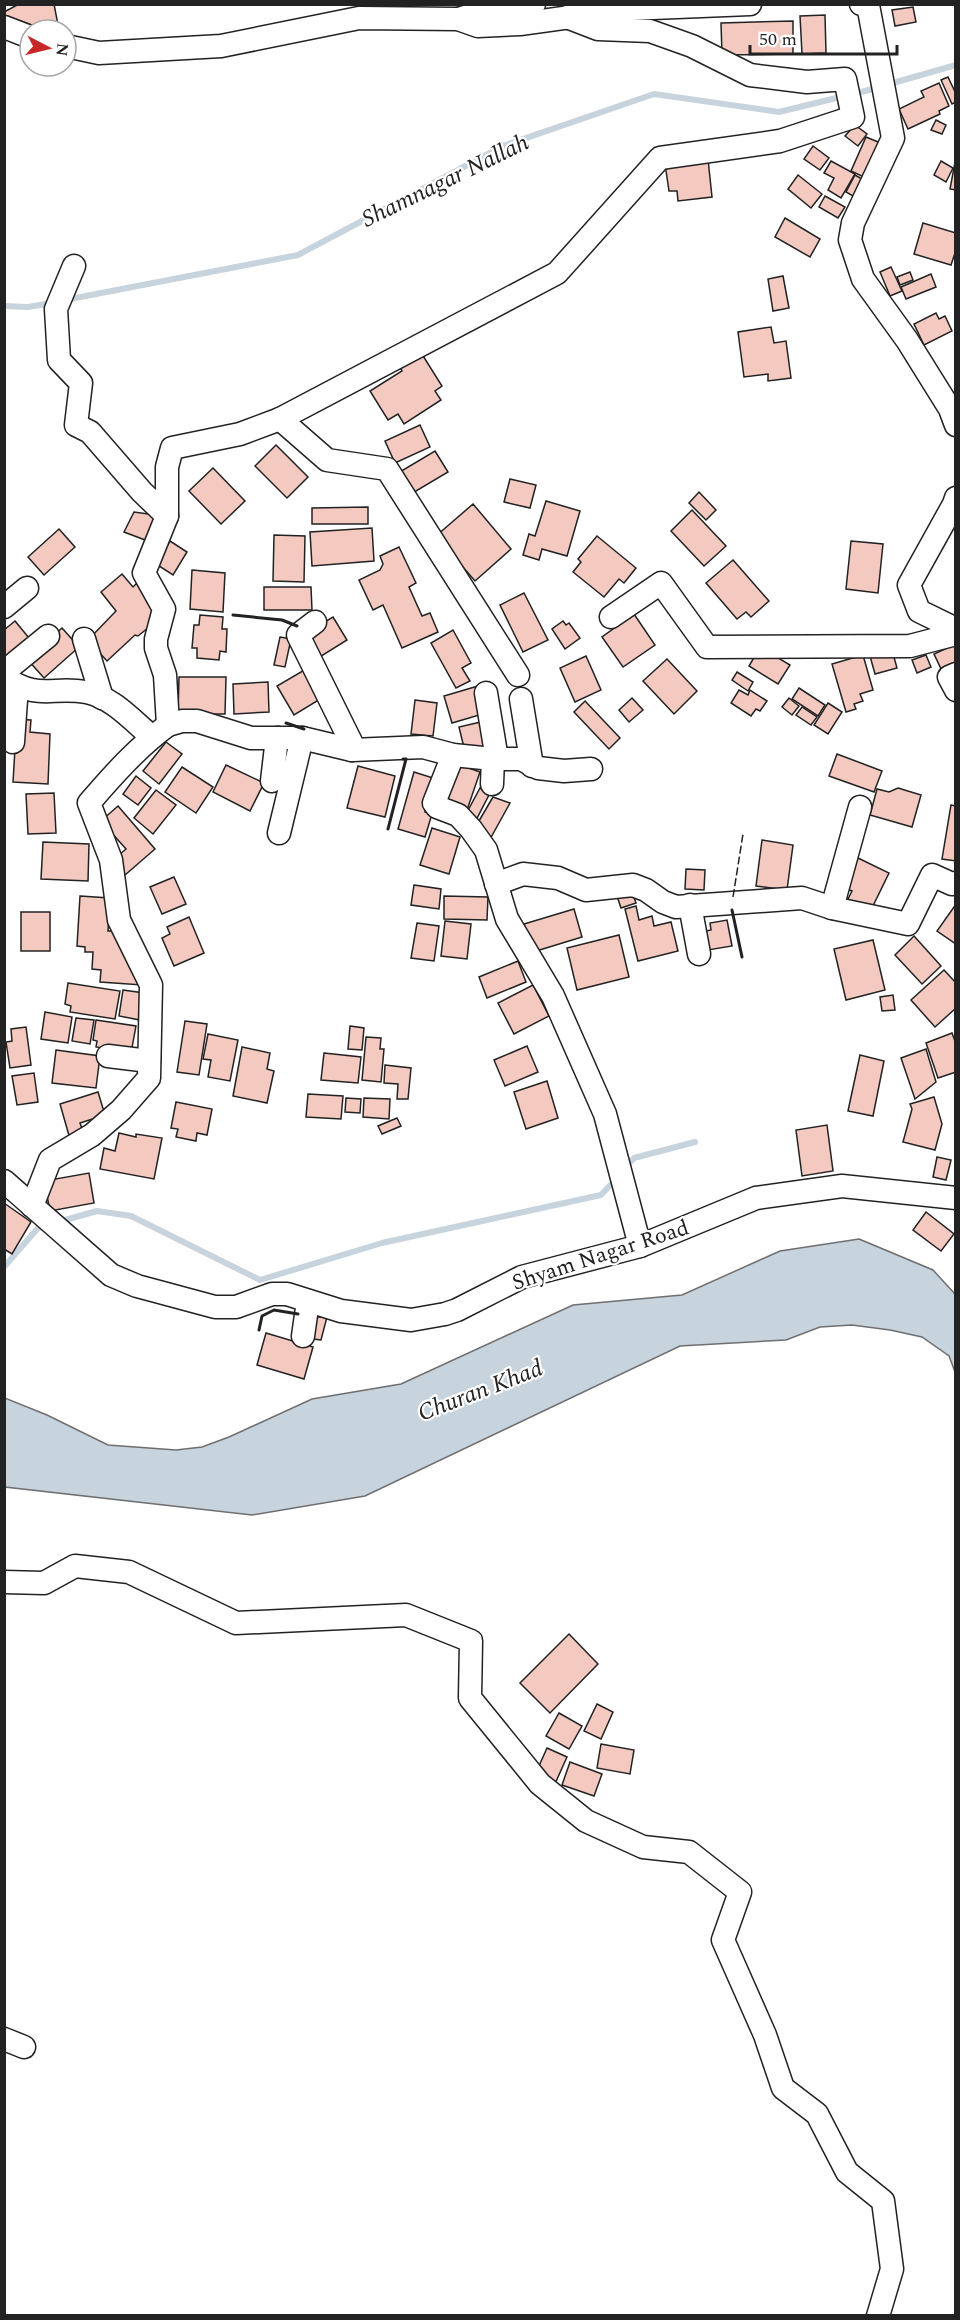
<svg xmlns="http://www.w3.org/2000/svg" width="960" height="2320" font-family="Spectral,serif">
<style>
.water{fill:#c7d3dd;stroke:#6f6f6f;stroke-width:1.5}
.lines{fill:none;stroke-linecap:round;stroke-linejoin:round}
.stream{stroke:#c7d3dd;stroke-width:6}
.building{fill:#f3c9c0;stroke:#222;stroke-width:1.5}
.minor-casing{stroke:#222;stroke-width:25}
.minor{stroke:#fff;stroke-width:22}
.fence{stroke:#222;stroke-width:1.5;stroke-dasharray:8 3;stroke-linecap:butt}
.wall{stroke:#222;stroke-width:3}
.labels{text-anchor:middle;stroke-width:4.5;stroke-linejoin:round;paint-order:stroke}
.street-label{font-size:22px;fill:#222;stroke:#fff}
.water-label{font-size:24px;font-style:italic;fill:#222;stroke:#fff}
</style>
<rect width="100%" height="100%" fill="#fff"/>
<polygon class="water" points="859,1239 933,1270 955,1294 955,1372 949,1356 922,1337 890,1330 852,1325 820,1327 786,1340 680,1346 365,1496 252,1515 5,1487 5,1398 47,1415 108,1445 176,1450 202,1447 229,1437 312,1399 401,1384 573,1305 682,1295 780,1251"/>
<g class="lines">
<g class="stream">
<polyline points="65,300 298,255 503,146 654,94 779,112 865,91 956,65"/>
<polyline points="4,306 28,307 52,303"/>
<polyline points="624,1169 634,1158 695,1142"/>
<polyline points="58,1222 97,1211 131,1216 260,1280 382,1243 601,1195 616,1179"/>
<polyline points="4,1267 38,1228 45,1226"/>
</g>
</g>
<g class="building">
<polygon points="19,4 54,4 59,30 45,30 4,15 4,12"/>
<polygon points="913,7 916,22 895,26 892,10"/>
<polygon points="825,15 826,53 802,54 800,16"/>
<polygon points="793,21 793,54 722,55 721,23"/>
<polygon points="948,77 956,94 956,102 952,104 941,80"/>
<polygon points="939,83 949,106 939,111 940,114 908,129 899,109 924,97 921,91"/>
<polygon points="936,120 946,125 942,134 931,130"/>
<polygon points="855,125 867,134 858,146 845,136"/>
<polygon points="866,137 883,144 868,179 851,171"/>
<polygon points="813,146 829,158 820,170 804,159"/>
<polygon points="956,157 956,190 950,189"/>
<polygon points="708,159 712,197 678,201 677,191 669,191 665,164"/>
<polygon points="831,161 855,174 841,198 828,190 834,178 824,173"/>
<polygon points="941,161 953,168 946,182 934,175"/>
<polygon points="798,175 822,194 811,208 788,189"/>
<polygon points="855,175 869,183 860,200 846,192"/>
<polygon points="825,196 845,207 838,218 819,207"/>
<polygon points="785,218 820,239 810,257 775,237"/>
<polygon points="923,223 956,233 956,250 951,265 914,254"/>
<polygon points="891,267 902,291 890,296 880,272"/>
<polygon points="910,272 913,280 900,285 897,277"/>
<polygon points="931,274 936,287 906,299 901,287"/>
<polygon points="783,276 789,308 773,311 768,279"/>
<polygon points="936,313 939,319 945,316 952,331 924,345 914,324"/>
<polygon points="771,327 774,343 786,341 791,378 768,381 768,374 744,377 738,332"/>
<polygon points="420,351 442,386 435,391 441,400 404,424 398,414 388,420 370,391 402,371 399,364"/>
<polygon points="420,425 430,447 395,463 385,441"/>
<polygon points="276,445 308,477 287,498 255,466"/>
<polygon points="435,451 448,472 411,494 398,473"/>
<polygon points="213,468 245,501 221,524 189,491"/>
<polygon points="510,479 536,485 530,508 504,502"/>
<polygon points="699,492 716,510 706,520 689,503"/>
<polygon points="546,501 580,511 567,556 542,549 539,560 523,555 529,534 535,536"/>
<polygon points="473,504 511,549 475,581 436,536"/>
<polygon points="368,507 368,524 312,524 312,508"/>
<polygon points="692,510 726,546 704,566 671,531"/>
<polygon points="134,512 163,516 153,543 124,532"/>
<polygon points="372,528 374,561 312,566 310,532"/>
<polygon points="59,529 75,547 44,575 28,557"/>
<polygon points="274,535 305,536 304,582 273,581"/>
<polygon points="597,536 636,568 624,583 619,579 604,597 573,572 581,562 578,559"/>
<polygon points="170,541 187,552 173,575 156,564"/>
<polygon points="851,541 883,544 878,593 846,589"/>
<polygon points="399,547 416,583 409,587 422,616 430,613 438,632 402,648 383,605 373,610 359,580 380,570 383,564 380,556"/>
<polygon points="733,560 769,601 751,617 746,612 737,619 706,583"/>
<polygon points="192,570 225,573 223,612 190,609"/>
<polygon points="122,574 133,587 139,581 158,615 154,623 138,636 135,635 107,661 88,640 116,611 101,592"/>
<polygon points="264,587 311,587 312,610 264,610"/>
<polygon points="524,593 548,640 523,652 500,605"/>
<polygon points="634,614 655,645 623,667 602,637"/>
<polygon points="200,615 223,617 222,629 227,629 226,652 220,651 219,660 197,658 197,648 192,648 194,625 199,625"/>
<polygon points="333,617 347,640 315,660 301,636"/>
<polygon points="15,621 34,644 4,661 4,630"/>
<polygon points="563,621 566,625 569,623 580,638 565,649 552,629"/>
<polygon points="62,628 79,647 44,678 27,659"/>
<polygon points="453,630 471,663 462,668 470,681 456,688 431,643"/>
<polygon points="280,637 291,639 285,667 274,665"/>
<polygon points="956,644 956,668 943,673 934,654"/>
<polygon points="760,647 790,665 778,684 749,666"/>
<polygon points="892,650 897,668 875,674 870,656"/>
<polygon points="863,655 873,690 860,694 863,701 854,704 856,709 846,712 832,664"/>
<polygon points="926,655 931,667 917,673 912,660"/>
<polygon points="586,656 601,690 575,702 560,668"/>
<polygon points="667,659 697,691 674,714 643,681"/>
<polygon points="306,669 322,698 294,715 277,686"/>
<polygon points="737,672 753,682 748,691 732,680"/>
<polygon points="179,677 226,677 225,714 178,714"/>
<polygon points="268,682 269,712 234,714 233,684"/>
<polygon points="478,686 486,713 452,723 444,696"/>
<polygon points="799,688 825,705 818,716 792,699"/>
<polygon points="739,690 748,695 750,690 767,701 760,711 756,709 751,716 731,703"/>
<polygon points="632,698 643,710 629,722 619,710"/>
<polygon points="789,698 799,706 792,715 782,707"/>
<polygon points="415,700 437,703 433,736 411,734"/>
<polygon points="585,701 620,738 609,749 574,712"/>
<polygon points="828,703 842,712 828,734 814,725"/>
<polygon points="802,707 817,717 811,725 796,715"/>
<polygon points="10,719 31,720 30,732 50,734 48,784 13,782 15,749"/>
<polygon points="485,721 492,750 466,756 459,727"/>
<polygon points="166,742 182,754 159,784 143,771"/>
<polygon points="837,754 882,771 874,792 829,776"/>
<polygon points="455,763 480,772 465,816 442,803"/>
<polygon points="226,765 264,783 250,811 213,792"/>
<polygon points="358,766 395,776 385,817 347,808"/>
<polygon points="182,767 213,787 196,813 165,792"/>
<polygon points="414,772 433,778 425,812 432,814 425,837 398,829"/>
<polygon points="136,776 151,788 138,805 123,794"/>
<polygon points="480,788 490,793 474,824 465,816"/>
<polygon points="898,788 921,795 912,827 870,815 877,789 889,792"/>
<polygon points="156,790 176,805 153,834 134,818"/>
<polygon points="54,793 56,833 28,834 26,794"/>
<polygon points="493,797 510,803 489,841 476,826"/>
<polygon points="951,805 956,806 956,861 942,859"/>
<polygon points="118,806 155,849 125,875 113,860 126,849 101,821"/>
<polygon points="432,828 460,837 449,874 420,865"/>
<polygon points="762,840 793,845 787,890 756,886"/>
<polygon points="43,842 89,844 88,881 41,879"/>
<polygon points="858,858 889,873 870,912 847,901 852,891 844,888"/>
<polygon points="686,869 705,870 704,890 685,889"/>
<polygon points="174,877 186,904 162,914 150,887"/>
<polygon points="414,885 441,889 439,909 411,905"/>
<polygon points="632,891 636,903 621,908 617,896"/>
<polygon points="80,896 110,898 108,931 116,931 142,985 100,982 101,970 92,969 93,952 85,952 85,947 77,946"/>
<polygon points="444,896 488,897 487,920 444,919"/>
<polygon points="636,906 639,920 652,916 654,926 671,922 678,951 638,961 625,909"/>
<polygon points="954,907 956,908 956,944 937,931"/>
<polygon points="574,909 582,937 533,952 524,924"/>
<rect x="21" y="912" width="29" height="39"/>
<polygon points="189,917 204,953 174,966 162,938 170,934 167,927"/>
<polygon points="727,920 732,946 702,951 700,932 711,930 710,923"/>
<polygon points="445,921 471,924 467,959 441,956"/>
<polygon points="417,923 439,926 434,961 411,958"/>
<polygon points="619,935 629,977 577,990 567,948"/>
<polygon points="914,936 941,966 922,984 895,955"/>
<polygon points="873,940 885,990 846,1000 834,949"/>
<polygon points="518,961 526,982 487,998 479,977"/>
<polygon points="944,970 956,983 956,1008 935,1027 911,1000"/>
<polygon points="68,983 120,991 115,1019 70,1012 71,1006 65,1004"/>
<polygon points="533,985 549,1016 514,1034 498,1003"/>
<polygon points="123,990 144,993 140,1020 119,1016"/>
<polygon points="893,995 895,1010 882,1011 880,997"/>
<polygon points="45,1012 72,1017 68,1043 41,1039"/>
<polygon points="76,1018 94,1020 90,1044 72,1041"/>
<polygon points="96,1020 136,1026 131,1053 96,1047 97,1041 93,1040"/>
<polygon points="185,1021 207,1024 199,1075 177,1072"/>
<polygon points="350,1026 364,1028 362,1050 348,1049"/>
<polygon points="26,1027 31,1065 10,1068 6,1042 12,1041 11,1029"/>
<polygon points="952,1033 956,1044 956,1072 938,1078 926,1043"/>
<polygon points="208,1034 238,1040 230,1081 208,1077 211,1060 203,1059"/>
<polygon points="366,1037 381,1038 380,1049 384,1049 381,1082 362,1080"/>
<polygon points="527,1046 538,1072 505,1086 494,1060"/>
<polygon points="242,1047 270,1053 267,1069 274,1071 267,1103 233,1096"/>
<polygon points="926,1049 936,1082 915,1099 901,1058"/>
<polygon points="56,1050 100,1056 96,1088 52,1083"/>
<polygon points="324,1053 361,1057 358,1083 321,1080"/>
<polygon points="860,1055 884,1061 873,1116 848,1111"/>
<polygon points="385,1065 411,1068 408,1099 397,1099 398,1084 384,1083"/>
<polygon points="34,1073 38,1102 17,1105 12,1076"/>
<polygon points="547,1081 558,1118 526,1129 514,1092"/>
<polygon points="98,1092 105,1115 80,1123 84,1135 70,1139 60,1104"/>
<polygon points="308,1094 343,1096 341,1119 306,1117"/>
<polygon points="934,1097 942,1124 935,1150 903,1142 912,1109 910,1104"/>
<polygon points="346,1098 361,1099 360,1113 345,1112"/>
<polygon points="364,1098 390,1099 389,1119 363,1117"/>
<polygon points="176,1102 212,1109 207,1135 197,1133 196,1141 176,1137 178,1129 171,1128"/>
<polygon points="397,1118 401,1126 382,1134 378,1126"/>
<polygon points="827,1125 833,1171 802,1176 796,1130"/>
<polygon points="119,1133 136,1137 136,1134 162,1138 154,1179 100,1169 104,1148 115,1151"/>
<polygon points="937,1157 951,1160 946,1180 933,1177"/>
<polygon points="89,1173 94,1203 50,1211 44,1181"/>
<polygon points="4,1203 31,1222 12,1254 4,1249"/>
<polygon points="926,1212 954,1234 941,1251 913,1230"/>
<polygon points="315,1317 327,1317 321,1340 313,1339"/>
<polygon points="266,1333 313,1347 304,1379 257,1365"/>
<polygon points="569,1634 598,1664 550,1713 520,1683"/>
<polygon points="597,1704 613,1712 601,1739 584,1731"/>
<polygon points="559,1713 582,1726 569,1749 546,1736"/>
<polygon points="601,1744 634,1750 630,1774 597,1768"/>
<polygon points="547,1748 567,1757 554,1786 534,1777"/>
<polygon points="570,1762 602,1774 594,1796 562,1785"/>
</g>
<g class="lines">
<g class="minor-casing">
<g id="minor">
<polyline points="861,4 868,5 893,138 853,223 850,240 863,279 907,340 950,409 956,425"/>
<polyline points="567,17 598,29 650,31 692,46 750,75 807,82 845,79 853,117 780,141 660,158 557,273 280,419 240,434 172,448 167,467 167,516 144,573 164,609 156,639 156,648 165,675 168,725 182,721 197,721 251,738 302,738 352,750 423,747 453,755 493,759 521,759 538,768 564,771 591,769"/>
<polyline points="459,19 490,9 534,4"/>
<polyline points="4,27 30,37"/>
<polyline points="66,46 99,53 221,46 359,18 458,19 478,26 520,24 628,9 750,4"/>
<polyline points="74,266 56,309 59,360 81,383 76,425 90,432 142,492 167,516"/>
<polyline points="280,419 327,460 387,469 518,675"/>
<polyline points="956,498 954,504 909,585 919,611 956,629"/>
<polyline points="4,607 27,588"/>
<polyline points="611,617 661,583 707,647 910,646 956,634"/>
<polyline points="315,622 298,635 352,744 352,750"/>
<polyline points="84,639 102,698"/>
<polyline points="4,672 48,636"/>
<polyline points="956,674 949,677 956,690"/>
<path d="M 4,677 C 39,701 51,686 86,692 C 112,697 132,720 152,737"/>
<polyline points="486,693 497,759"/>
<polyline points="521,699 532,766"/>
<polyline points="13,742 17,686"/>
<polyline points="453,755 434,803 437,807 458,815 471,829 486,850 507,919 553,996 605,1114 640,1246"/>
<polyline points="272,781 277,738"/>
<polyline points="492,784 493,759"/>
<polyline points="279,833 302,738"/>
<polyline points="496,884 523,874 558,878 586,890 633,885 646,890 663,902 676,907 802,898 832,908 908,924 932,875 952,884 956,883"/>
<polyline points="690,905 699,954"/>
<polyline points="832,908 860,807"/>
<polyline points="108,1056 149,1061"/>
<polyline points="4,1181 111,1275 137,1286 215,1307 236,1307 272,1294 287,1294 341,1311 411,1320 445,1314 457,1310 522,1277 640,1246 756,1198 842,1186 956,1198"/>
<path d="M 32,1206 L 50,1160 L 92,1135 L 121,1110 L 149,1078 L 151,985 L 119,920 L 111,860 L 89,803 C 113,775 138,747 168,725"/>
<polyline points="303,1336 308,1301"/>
<polyline points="4,1582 44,1583 75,1566 129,1572 236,1623 406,1615 471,1641 470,1698 540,1784 586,1821 643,1847 689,1852 740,1892 723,1940 765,2035 783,2088 817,2114 847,2172 883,2201 892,2269 878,2316"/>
<polyline points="4,2039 24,2047"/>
</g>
</g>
<use href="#minor" class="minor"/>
<polyline class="fence" points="733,897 743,834"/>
<g class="wall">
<polyline points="233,615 282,620 297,626"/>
<polyline points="286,723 304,729"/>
<polyline points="388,829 406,759 403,759"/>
<polyline points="732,910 742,957"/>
<polyline points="259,1330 262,1316 274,1310 298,1314"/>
</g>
</g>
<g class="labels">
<g class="street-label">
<text transform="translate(600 1254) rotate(-18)" y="8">Shyam Nagar Road</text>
</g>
<g class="water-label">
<text transform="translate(445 180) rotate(-26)" y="8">Shamnagar Nallah</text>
<text transform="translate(480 1390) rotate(-21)" y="8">Churan Khad</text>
</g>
</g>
<rect width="960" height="2320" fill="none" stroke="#222222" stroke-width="12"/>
<g transform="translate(48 48) rotate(97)"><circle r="28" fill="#ffffff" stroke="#a7a7a7" stroke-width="1.5"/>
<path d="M0-4.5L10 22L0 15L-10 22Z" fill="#c62828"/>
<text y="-9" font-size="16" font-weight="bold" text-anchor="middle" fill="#222222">N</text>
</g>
<path d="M750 45v9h147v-9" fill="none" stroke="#222222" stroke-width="3"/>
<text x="759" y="45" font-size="18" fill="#222222" stroke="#ffffff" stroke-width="4.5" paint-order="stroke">50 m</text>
</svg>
